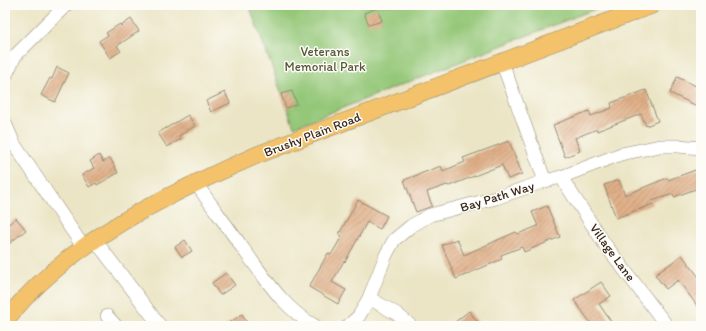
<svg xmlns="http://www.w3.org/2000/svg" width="706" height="331" font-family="Itim,sans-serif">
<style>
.green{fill:#94c778;stroke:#68784b}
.building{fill:url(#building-hatch)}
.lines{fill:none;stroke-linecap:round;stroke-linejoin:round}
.minor-casing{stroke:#938872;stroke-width:14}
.major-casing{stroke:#938872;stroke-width:18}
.minor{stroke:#fff;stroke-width:13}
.major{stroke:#f3c26a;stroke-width:17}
.labels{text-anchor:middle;stroke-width:3;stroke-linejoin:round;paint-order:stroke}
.park-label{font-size:13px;fill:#565939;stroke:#fdfcf7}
.street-label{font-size:13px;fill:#3b2a1e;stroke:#fdfcf7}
</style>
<defs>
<pattern id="building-hatch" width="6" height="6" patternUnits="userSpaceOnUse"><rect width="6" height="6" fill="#dfae86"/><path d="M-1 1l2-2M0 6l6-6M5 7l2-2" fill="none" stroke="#b68e6d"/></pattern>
</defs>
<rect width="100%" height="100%" fill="#fdfcf7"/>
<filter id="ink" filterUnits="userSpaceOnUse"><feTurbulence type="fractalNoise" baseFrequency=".025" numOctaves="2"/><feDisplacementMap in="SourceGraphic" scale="8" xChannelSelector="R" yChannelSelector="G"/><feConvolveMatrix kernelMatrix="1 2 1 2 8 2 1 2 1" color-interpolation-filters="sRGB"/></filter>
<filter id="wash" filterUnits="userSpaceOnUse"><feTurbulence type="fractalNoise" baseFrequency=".012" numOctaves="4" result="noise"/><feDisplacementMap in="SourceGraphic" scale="16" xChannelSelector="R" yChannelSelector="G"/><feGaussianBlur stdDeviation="0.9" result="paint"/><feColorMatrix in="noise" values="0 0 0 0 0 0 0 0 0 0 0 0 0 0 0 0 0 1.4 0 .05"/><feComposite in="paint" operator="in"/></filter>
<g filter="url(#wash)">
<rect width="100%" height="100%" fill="#ebe5c5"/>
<polygon class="green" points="249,5 605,5 294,127"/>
<g id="blocks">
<g class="building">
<polygon points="377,8 382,21 369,25 364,13"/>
<polygon points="131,19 139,31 117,46 121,51 110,58 99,41 108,35 106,33 120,24 121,26"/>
<polygon points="57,67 69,73 55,102 41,95 50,78 52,79"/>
<polygon points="677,77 698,87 697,90 701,92 701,108 670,93"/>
<polygon points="646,90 658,121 646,126 641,114 597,131 597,129 575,138 580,151 565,157 553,125 589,111 591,116 612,108 611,103"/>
<polygon points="292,91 297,104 286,108 281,94"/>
<polygon points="225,92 230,103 211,112 206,101"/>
<polygon points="188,115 195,126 179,136 181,139 167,147 158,133"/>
<polygon points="509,141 522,174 508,179 502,165 449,186 447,185 427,192 432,206 416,212 404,180 441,166 443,171 465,162 463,158"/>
<polygon points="99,155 103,162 110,158 118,173 97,185 96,183 89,187 82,175 94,168 90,161"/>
<polygon points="701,168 701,187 674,197 673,194 652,201 653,204 616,218 604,185 619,180 625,195 667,178 668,180"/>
<polygon points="358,200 387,216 380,229 367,222 345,262 344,261 332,282 346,290 338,304 309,287 328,253 331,255 342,236 339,234"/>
<polygon points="547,206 560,237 524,252 522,247 501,255 502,259 456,279 442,245 457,239 464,255 516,232 518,234 538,226 532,212"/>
<polygon points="16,218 26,230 5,247 5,227"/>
<polygon points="185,240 192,251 182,257 175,247"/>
<polygon points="682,255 701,280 701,311 678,280 666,289 655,275"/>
<polygon points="226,273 235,285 220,295 212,283"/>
<polygon points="601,282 611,296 599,304 614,326 593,326 574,300"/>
<polygon points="469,311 481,326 450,326"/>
<polygon points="242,314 249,326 225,326"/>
</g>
</g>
</g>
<g filter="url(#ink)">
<use href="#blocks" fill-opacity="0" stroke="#938872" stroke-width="1"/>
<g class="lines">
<g class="minor-casing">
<g id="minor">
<polyline points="502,62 545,181"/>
<polyline points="5,77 15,56 66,5"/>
<polyline points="5,123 14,144 84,248"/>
<polyline points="561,177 604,243 667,326"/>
<path d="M 195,182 C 211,205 228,227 244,250 C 265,278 284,309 315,326"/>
<polyline points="95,240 160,326"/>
<polyline points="369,298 397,314 411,326"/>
<polyline points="107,316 116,326"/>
<polyline points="348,326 359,316 369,298 386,255 394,240 411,226 430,215 496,198 545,181 561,177 621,154 660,146 678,146 701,148"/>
</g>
</g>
<g class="major-casing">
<path id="major" d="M 5,321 C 68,241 166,195 257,155 L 652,5"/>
</g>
<use href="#minor" class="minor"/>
<use href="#major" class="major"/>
</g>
</g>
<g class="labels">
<g class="park-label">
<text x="325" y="56">Veterans<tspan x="325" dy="15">Memorial Park</tspan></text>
</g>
<g class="street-label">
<text transform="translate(312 134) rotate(-21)" y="5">Brushy Plain Road</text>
<text transform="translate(497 196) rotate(-17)" y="5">Bay Path Way</text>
<text transform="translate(613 252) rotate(54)" y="5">Village Lane</text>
</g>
</g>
<rect width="706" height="331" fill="none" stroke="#fdfcf7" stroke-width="20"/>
</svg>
